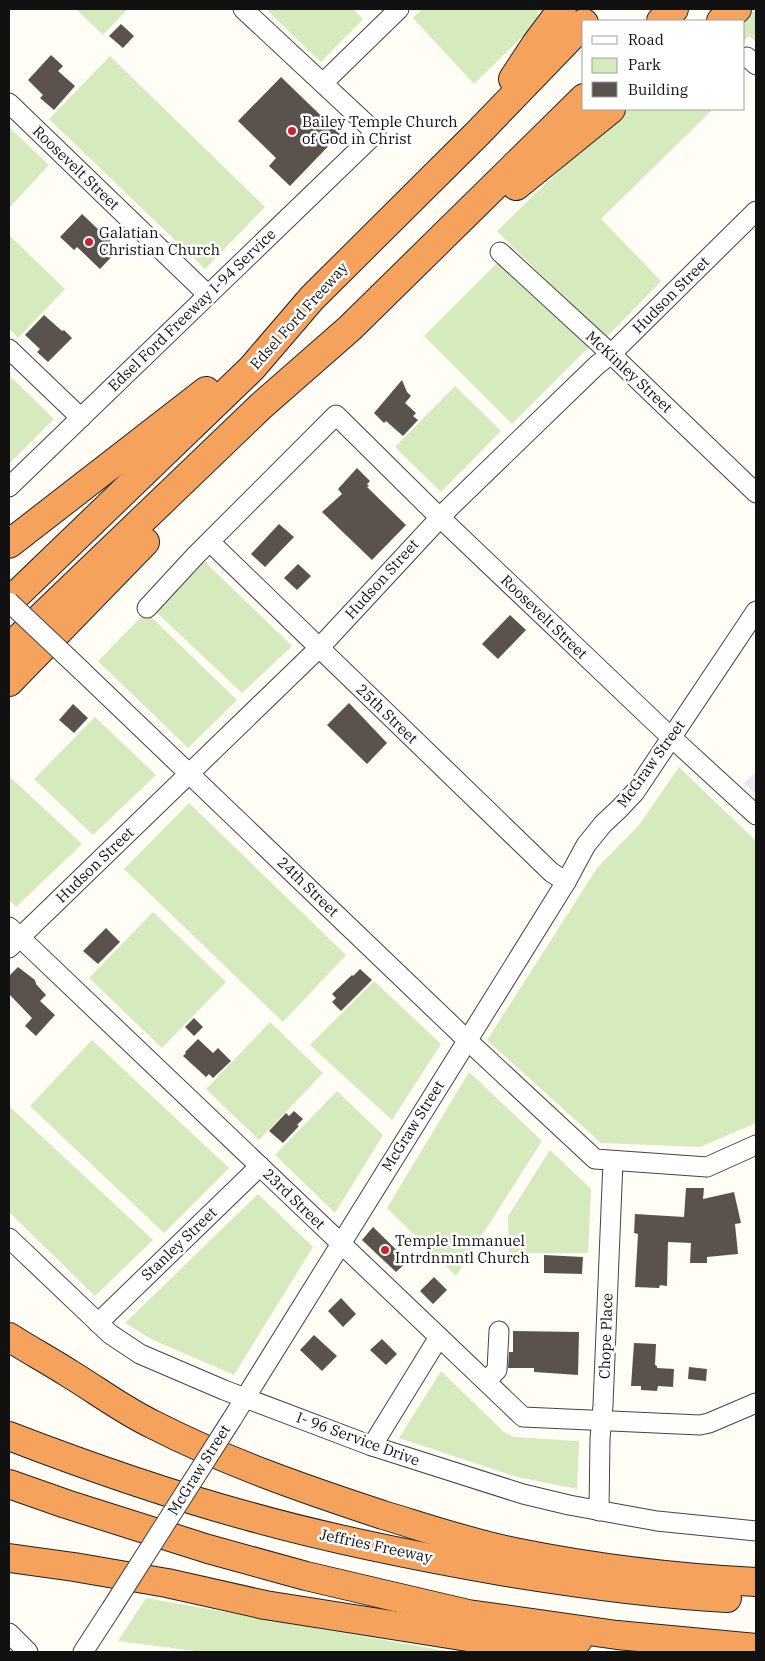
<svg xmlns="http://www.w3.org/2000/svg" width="765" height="1661" font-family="'IBM Plex Serif',serif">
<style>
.industrial{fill:#eee6ef}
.green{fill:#d5ebbd}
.building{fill:#5a524d}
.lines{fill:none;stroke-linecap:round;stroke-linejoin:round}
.minor-casing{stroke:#444;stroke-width:21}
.highway-casing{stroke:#222;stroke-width:30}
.minor{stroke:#fff;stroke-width:19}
.highway{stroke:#f5a25d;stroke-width:28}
.minor-bridge-casing{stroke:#444;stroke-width:21;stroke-linecap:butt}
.minor-bridge{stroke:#fff;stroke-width:19}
.poi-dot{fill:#c4262e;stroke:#fff;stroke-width:2}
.labels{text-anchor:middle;stroke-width:5;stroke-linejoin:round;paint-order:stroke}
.poi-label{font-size:15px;fill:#111;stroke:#fff;text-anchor:start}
.street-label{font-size:15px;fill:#111;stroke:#fff}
</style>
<rect width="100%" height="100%" fill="#fffdf5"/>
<polygon class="industrial" points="756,772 756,795 744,783"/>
<g class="green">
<polygon points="76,9 128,9 103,35"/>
<polygon points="270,9 353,9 363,19 321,62 268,11"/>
<polygon points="422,9 539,9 535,24 474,84 413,18"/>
<polygon points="756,9 756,42 749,36 744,41 744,21 741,21"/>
<polygon points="110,56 265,207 205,269 49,119"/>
<polygon points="629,109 713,109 601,219 661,281 605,339 497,231 563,167"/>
<polygon points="9,127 49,165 9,208"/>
<polygon points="9,235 65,289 18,338 9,328"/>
<polygon points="498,262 589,347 512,424 424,336"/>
<polygon points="9,375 54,419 9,464"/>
<polygon points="455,386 501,431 441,492 395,447"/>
<polygon points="202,559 292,646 242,693 153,609"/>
<polygon points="146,612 237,700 188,748 98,661"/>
<polygon points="95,717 156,775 93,835 34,779"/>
<polygon points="679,767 756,841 756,1123 700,1147 601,1143 487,1040 597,868 639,825"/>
<polygon points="10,777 82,844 16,907 9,900"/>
<polygon points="189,803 346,955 283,1022 124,869"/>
<polygon points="153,912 226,982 162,1048 89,978"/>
<polygon points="374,981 441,1044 392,1120 310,1045"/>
<polygon points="270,1022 323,1073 259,1140 206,1089"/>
<polygon points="92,1040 229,1168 164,1233 30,1106"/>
<polygon points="469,1072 542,1141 456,1276 387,1208"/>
<polygon points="337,1091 383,1135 335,1213 275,1155"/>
<polygon points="9,1106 153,1240 95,1296 9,1212"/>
<polygon points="550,1150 591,1189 588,1253 509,1253 508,1216"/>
<polygon points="258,1194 313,1247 234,1375 151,1339 125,1323"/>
<polygon points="441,1371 504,1432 514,1437 579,1441 577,1489 517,1477 399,1438"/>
<polygon points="146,1598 452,1652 202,1652 118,1641"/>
</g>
<g class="building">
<polygon points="121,24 134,36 123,48 109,36"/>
<polygon points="51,55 63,66 58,71 75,86 54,110 40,98 43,95 28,80"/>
<polygon points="281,77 340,134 290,186 269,166 276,158 238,121"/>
<polygon points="82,214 119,249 100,269 77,247 74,250 60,237"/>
<polygon points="44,315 62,331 64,330 72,338 48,362 37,352 40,349 25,335"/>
<polygon points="402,380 407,392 411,396 405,403 416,413 413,416 418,420 403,436 386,421 384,423 374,413"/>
<polygon points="357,468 370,481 367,484 369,486 367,487 406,525 372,560 322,512 342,494 338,489"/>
<polygon points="279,524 294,537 265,567 251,554"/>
<polygon points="298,564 311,576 297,590 284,578"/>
<polygon points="510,615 526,630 498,659 482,644"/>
<polygon points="349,703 387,743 367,764 327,725"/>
<polygon points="73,704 88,718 74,733 59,720"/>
<polygon points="106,928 120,942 98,964 83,951"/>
<polygon points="18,967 35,980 36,984 46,995 40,1001 55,1015 36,1036 25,1026 32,1018 9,994 9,976"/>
<polygon points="360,969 372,980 341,1011 332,1002 336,998 332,994 352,975 353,976"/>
<polygon points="194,1018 203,1027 194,1036 185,1027"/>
<polygon points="198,1039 213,1053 218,1048 231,1061 213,1078 209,1074 206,1077 183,1056 186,1053 185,1052"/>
<polygon points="294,1111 303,1119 297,1125 299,1126 283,1143 269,1131 286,1113 289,1116"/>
<polygon points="686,1188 704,1188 703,1199 734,1192 741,1223 735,1224 738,1254 707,1257 707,1263 690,1263 691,1243 668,1242 667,1286 660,1285 659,1288 635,1287 638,1234 634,1233 635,1214 684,1217"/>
<polygon points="373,1227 408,1261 396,1272 362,1240"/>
<polygon points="544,1255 583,1257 582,1274 544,1273"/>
<polygon points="434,1277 447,1290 433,1304 420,1291"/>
<polygon points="341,1298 356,1314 343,1327 328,1311"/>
<polygon points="513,1331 579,1332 578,1375 534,1372 534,1368 508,1368 509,1352 513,1352"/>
<polygon points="314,1335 337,1356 322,1371 300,1350"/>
<polygon points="382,1339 397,1354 386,1365 370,1350"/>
<polygon points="634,1343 656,1344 655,1365 657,1366 657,1368 674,1369 673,1387 658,1386 657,1391 641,1390 641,1386 631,1386"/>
<polygon points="689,1367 707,1369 706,1381 688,1379"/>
</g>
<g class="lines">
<g class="minor-casing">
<g id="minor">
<polyline points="747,57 756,65"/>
<polyline points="323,83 399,9"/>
<polyline points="9,103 208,295"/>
<polyline points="500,252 611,354 756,493"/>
<polyline points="9,349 81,418"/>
<polyline points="9,487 376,133 243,9"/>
<polyline points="210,542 551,872 566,882"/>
<polyline points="147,608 196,555 336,415 430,508 658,725 756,815"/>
<polyline points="82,671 467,1040 595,1159 707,1167 756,1145"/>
<polyline points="9,927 523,1417 700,1425 709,1423 756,1403"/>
<polyline points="9,948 320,647 449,508 597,365 611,354 756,211"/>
<polyline points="9,1238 110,1334 140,1354 224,1390 372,1446 523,1494 569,1505 657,1521 756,1531"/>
<polyline points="98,1323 260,1166"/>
<polyline points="486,1381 497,1370 499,1331"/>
<polyline points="232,1419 566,882 586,845 603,824 619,809 635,792 756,611"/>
<polyline points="372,1446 439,1337"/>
<polyline points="599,1511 600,1439 603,1405 613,1161"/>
<polyline points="9,1633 28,1652"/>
<polyline points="83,1652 111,1609"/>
</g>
</g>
<g class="highway-casing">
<g id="highway">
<polyline points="661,21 674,9"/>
<polyline points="721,21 737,9"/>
<polyline points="513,79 536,44 562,9"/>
<polyline points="516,186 611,109"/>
<polyline points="9,544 206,391"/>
<polyline points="9,602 252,368 312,298 478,133 584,23"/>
<polyline points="9,648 261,406 350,328 584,98"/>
<polyline points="9,682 145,542"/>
<path d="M 9,1337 C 29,1350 50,1361 70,1374 C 98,1391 123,1410 152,1424 C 226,1462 304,1489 383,1515 C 426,1528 470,1543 514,1552 C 593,1568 675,1578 756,1582"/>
<path d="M 9,1436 C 87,1466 167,1494 248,1516 C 333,1540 420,1557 506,1572 C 580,1584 653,1594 727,1598"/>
<polyline points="9,1484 66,1504 208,1549 306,1576 468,1614 617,1635 756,1648"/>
<polyline points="9,1558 74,1567 167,1583 265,1605 525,1646 578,1640"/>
</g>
</g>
<use href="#minor" class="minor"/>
<use href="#highway" class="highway"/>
<g class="minor-bridge-casing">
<g id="minor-bridge">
<polyline points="9,602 82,671"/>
<polyline points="111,1609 232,1419"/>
</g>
</g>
<use href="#minor-bridge" class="minor-bridge"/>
</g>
<g class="poi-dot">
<circle cx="292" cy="131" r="5"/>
<circle cx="89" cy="242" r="5"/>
<circle cx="385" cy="1250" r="5"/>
</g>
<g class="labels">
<g class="poi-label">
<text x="302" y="127">Bailey Temple Church<tspan x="302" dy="17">of God in Christ</tspan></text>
<text x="99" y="238">Galatian<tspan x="99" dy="17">Christian Church</tspan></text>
<text x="395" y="1246">Temple Immanuel<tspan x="395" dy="17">Intrdnmntl Church</tspan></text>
</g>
<g class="street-label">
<text transform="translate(76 168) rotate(44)" y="5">Roosevelt Street</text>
<text transform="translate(671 295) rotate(-45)" y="5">Hudson Street</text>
<text transform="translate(192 310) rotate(-44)" y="5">Edsel Ford Freeway I-94 Service</text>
<text transform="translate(299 316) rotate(-48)" y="5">Edsel Ford Freeway</text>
<text transform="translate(629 372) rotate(43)" y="5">McKinley Street</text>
<text transform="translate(382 579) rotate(-48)" y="5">Hudson Street</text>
<text transform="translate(544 617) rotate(44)" y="5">Roosevelt Street</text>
<text transform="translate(387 714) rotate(44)" y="5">25th Street</text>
<text transform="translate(651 764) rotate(-54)" y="5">McGraw Street</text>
<text transform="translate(95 865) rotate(-44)" y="5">Hudson Street</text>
<text transform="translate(308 887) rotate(44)" y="5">24th Street</text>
<text transform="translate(413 1126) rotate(-58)" y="5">McGraw Street</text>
<text transform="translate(294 1199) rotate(44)" y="5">23rd Street</text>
<text transform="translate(179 1244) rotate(-44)" y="5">Stanley Street</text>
<text transform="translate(606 1336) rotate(-88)" y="5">Chope Place</text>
<text transform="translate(358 1439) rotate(20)" y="5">I- 96 Service Drive</text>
<text transform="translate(199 1470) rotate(-58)" y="5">McGraw Street</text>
<text transform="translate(376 1546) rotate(12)" y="5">Jeffries Freeway</text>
</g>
</g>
<rect width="765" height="1661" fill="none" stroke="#111111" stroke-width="20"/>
<rect x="582" y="20" width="162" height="90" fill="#ffffff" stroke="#a0a0a0"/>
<rect x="592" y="36" width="25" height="8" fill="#ffffff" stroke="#a0a0a0"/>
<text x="628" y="45" font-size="15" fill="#111111">Road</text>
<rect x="592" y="58" width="25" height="15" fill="#d5ebbd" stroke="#a0a0a0"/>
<text x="628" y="70" font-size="15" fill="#111111">Park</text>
<rect x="592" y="82" width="25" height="15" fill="#5a524d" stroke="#a0a0a0"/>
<text x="628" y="95" font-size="15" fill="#111111">Building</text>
</svg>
